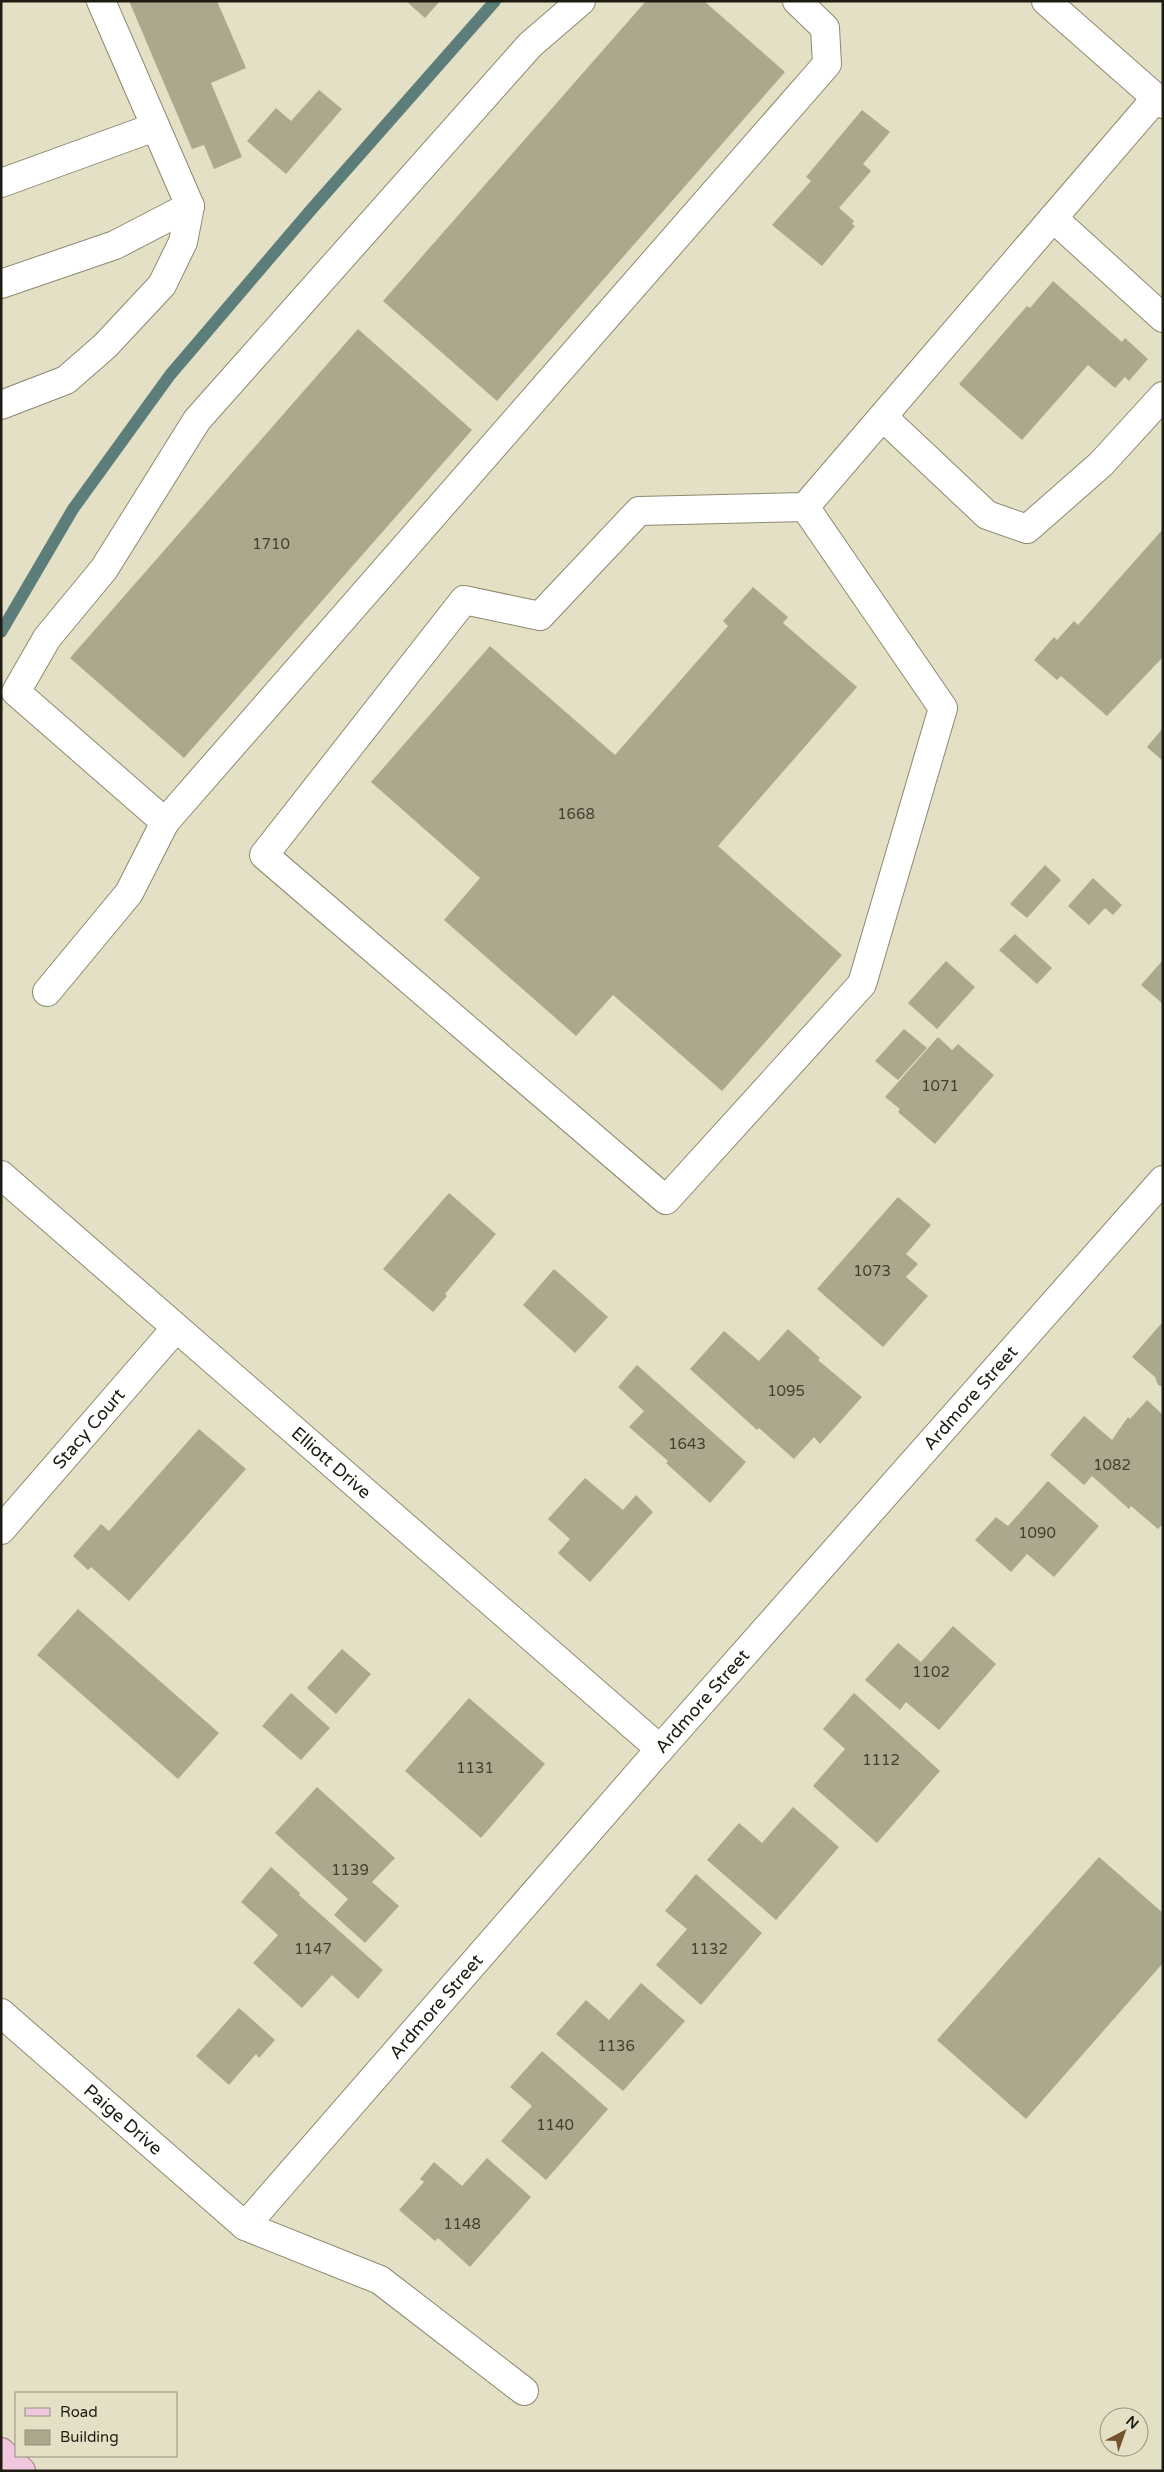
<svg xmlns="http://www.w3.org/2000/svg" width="1164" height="2472" font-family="'Varela Round',sans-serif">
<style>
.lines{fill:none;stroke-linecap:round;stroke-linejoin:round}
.stream{stroke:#5c7d7a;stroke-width:12}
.building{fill:#aca88e}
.minor-casing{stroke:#8d8970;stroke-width:30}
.major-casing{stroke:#a17288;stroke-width:30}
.minor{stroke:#fff;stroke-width:28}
.major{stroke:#f1c7de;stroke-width:28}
.labels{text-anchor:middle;stroke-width:4;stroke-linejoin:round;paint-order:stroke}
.number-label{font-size:15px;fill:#423f31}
.street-label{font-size:18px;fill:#1e1c12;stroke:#e4e0c5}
</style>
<rect width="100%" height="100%" fill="#e4e0c5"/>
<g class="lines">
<polyline class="stream" points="1,632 73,509 170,375 310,211 495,1"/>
</g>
<g class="building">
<polygon points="129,1 217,1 246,68 211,83 242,157 214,169 204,145 192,149"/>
<polygon points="406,1 440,1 425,18"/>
<polygon points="646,1 704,1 785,72 497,401 383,301"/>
<polygon points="319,90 342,109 286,174 247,141 276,108 291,121"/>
<polygon points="862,110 890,132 863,164 871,171 839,208 854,221 852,224 855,226 822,266 772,225 811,181 806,177"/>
<polygon points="1053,281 1122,342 1125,338 1148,359 1129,381 1125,377 1115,388 1088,365 1022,440 959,384 1027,306 1030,308"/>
<polygon points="358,329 472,430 184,758 70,658"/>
<polygon points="1163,529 1163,657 1107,716 1061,676 1057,680 1034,660 1054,637 1057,640 1074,621 1078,625"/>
<polygon points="753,587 788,617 783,623 857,687 718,846 842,955 722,1091 613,995 576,1036 444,920 480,878 371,782 490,646 615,755 728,626 723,621"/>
<polygon points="1163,728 1163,761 1147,747"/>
<polygon points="1045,865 1061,880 1027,918 1010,904"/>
<polygon points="1093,878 1122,905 1113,915 1105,908 1089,925 1068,906"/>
<polygon points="1015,934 1052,968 1037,984 999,950"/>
<polygon points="1163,960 1163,1004 1141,985"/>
<polygon points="946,961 975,987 937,1029 908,1003"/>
<polygon points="904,1029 927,1048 898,1080 875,1061"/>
<polygon points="938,1037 952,1050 958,1044 994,1075 935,1144 898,1112 900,1109 885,1097"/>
<polygon points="449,1193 496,1234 445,1294 447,1296 433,1312 383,1269"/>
<polygon points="898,1197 931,1225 906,1254 918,1264 906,1277 928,1296 883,1347 817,1289"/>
<polygon points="554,1269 608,1317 575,1353 523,1305"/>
<polygon points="1161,1324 1163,1325 1163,1387 1158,1385 1155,1377 1132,1357"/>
<polygon points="788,1329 820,1358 818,1360 862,1397 820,1444 814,1437 794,1459 759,1428 757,1430 690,1369 724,1331 759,1361"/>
<polygon points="637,1365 746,1462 710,1503 666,1463 668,1461 629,1427 644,1411 618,1387"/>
<polygon points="1147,1400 1163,1415 1163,1524 1158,1529 1131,1506 1129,1509 1092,1476 1084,1485 1050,1455 1084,1416 1112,1440 1128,1417 1130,1419"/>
<polygon points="199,1429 246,1469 129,1601 91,1567 88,1570 73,1556 101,1524 109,1531"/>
<polygon points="585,1478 623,1510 636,1495 653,1512 590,1582 558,1553 570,1539 548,1519"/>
<polygon points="1048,1481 1099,1526 1054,1577 1027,1554 1011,1572 975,1540 996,1517 1008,1526"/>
<polygon points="78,1609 219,1733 178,1779 37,1655"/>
<polygon points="953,1626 996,1664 939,1730 906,1702 900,1710 865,1680 898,1643 921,1662"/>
<polygon points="342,1649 371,1674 336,1714 307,1688"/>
<polygon points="291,1693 330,1728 301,1760 262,1726"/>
<polygon points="854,1693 940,1771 877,1843 813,1786 845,1749 823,1729"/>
<polygon points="469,1698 545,1764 481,1838 405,1771"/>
<polygon points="317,1787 395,1858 372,1882 399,1906 365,1943 334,1915 348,1899 275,1833"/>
<polygon points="793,1807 839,1847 776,1920 707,1860 739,1823 762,1843"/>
<polygon points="1099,1857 1163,1913 1163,1963 1026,2119 937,2040"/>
<polygon points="271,1867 300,1893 299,1895 383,1970 358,1999 332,1975 302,2008 253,1963 278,1935 241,1902"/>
<polygon points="696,1874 762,1933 701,2005 656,1965 687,1929 665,1911"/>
<polygon points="641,1983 685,2021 623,2091 556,2034 586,2000 609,2020"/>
<polygon points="239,2008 275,2040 259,2058 256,2054 229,2085 196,2056"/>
<polygon points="542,2051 608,2109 546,2180 501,2141 532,2106 510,2087"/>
<polygon points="487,2158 531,2197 470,2267 438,2238 435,2241 399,2210 424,2182 420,2179 434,2162 462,2186"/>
</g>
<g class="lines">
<g class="minor-casing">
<g id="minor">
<polyline points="581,1 530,45 197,420 104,569 47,638 16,692 165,822 827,64 825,28 797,1"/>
<polyline points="1046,1 1163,104"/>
<polyline points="1,183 155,127"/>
<polyline points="1053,218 1163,318"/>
<polyline points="1,284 115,245 190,206"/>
<polyline points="1,405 66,380 105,346 162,285 183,242 190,206 101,1"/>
<polyline points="883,417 987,515 1027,529 1101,464 1163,396"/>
<polyline points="805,507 943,708 862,984 666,1200 264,855 464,600 540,616 639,511 805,507 1156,98"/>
<polyline points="47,992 129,893 165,822"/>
<path id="s1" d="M 1,1175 L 660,1749"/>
<path id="s2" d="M 1,1530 L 176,1328"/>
<path id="s3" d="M 1,2013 L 245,2226 L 380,2280 L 524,2391"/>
<path id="s4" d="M 245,2226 L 660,1749 L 1163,1180"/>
</g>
</g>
<g class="major-casing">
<polyline id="major" points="1,2452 21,2471"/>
</g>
<use href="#minor" class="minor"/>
<use href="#major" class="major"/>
</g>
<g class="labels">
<g class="number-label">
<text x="271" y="549">1710</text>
<text x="576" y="819">1668</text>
<text x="940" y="1091">1071</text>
<text x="872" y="1276">1073</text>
<text x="786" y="1396">1095</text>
<text x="687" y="1449">1643</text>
<text x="1112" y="1470">1082</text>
<text x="1037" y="1538">1090</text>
<text x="931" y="1677">1102</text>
<text x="881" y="1765">1112</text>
<text x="475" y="1773">1131</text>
<text x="350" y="1875">1139</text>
<text x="313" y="1954">1147</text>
<text x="709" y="1954">1132</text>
<text x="616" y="2051">1136</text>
<text x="555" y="2130">1140</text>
<text x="462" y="2229">1148</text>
</g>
<g class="street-label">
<text dy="6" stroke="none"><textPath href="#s4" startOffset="1101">Ardmore Street</textPath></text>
<text dy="6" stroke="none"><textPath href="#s2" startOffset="134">Stacy Court</textPath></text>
<text dy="6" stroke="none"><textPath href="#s1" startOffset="438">Elliott Drive</textPath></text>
<text dy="6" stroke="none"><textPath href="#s4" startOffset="696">Ardmore Street</textPath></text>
<text dy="6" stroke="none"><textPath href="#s4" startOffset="291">Ardmore Street</textPath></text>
<text dy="6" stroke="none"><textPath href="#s3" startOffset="162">Paige Drive</textPath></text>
</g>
</g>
<rect width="1164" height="2472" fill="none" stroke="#1e1c12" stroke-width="5"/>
<rect x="15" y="2392" width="162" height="65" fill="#e4e0c5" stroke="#95927d"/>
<rect x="25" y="2408" width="25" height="8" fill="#f1c7de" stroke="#95927d"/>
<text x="60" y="2417" font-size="15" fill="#1e1c12">Road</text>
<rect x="25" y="2430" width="25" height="15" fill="#aca88e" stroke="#95927d"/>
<text x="60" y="2442" font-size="15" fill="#1e1c12">Building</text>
<g transform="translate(1124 2432) rotate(41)"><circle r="24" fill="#e4e0c5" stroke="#95927d"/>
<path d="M0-4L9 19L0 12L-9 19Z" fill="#77532d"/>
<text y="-8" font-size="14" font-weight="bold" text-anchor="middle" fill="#1e1c12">N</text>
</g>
</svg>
